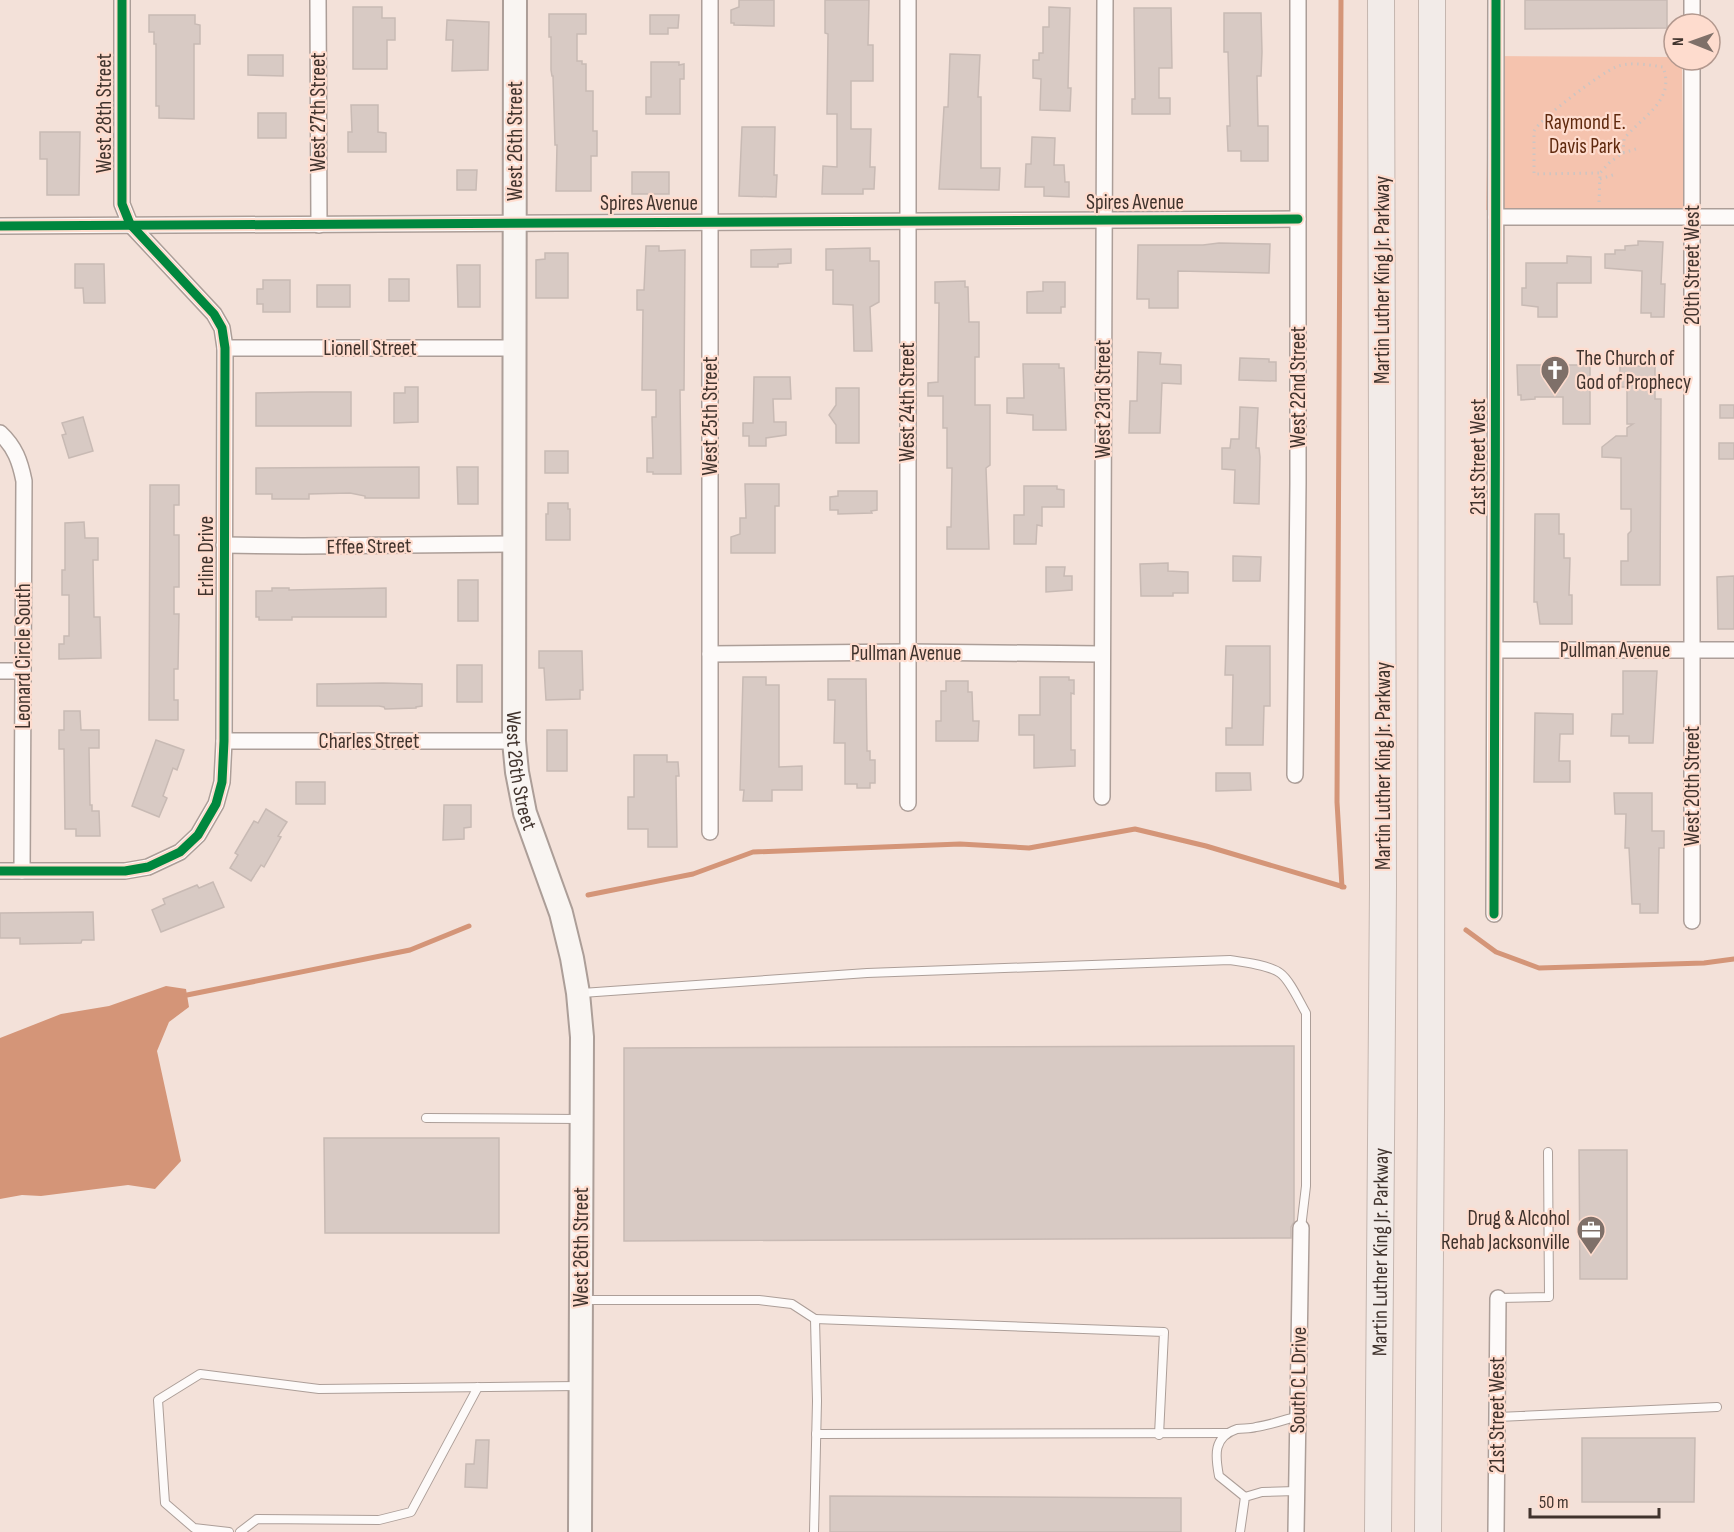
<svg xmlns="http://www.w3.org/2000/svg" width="1734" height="1532" font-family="'Sofia Sans Condensed',sans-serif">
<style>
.green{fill:#f5c3ae}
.water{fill:#d49578}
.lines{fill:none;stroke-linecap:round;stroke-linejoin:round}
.stream{stroke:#d49578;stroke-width:5}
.building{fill:#d8cac4;stroke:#c8bab4;stroke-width:1.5}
.service-casing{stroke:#ac9e98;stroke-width:10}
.minor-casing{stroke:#ac9e98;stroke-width:18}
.secondary-casing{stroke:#ac9e98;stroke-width:26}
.trunk-casing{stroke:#c5b6af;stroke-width:28}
.path{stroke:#cdc5c2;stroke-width:3;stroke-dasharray:1.5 4.5;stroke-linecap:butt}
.service{stroke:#fdfaf9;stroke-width:8}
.minor{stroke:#fdfaf9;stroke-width:15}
.secondary{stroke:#f9f5f2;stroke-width:22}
.trunk{stroke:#f2ebe8;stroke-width:26}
.cycleway-casing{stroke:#fedcce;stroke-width:13}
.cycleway{stroke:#00873e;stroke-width:9}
.labels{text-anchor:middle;stroke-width:4.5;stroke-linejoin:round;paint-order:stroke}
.street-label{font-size:21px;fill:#40332d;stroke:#fedcce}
.park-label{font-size:21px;fill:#5f290e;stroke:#fedcce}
.poi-label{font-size:21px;fill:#40332d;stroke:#fedcce;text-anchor:start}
</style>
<rect width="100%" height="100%" fill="#f3e1d9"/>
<polygon class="green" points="1489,56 1674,57 1674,60 1682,60 1684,211 1486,210"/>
<polygon class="water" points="166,986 186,989 189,1007 169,1022 157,1051 181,1161 155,1189 128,1185 41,1196 22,1195 0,1199 0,1038 61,1014 109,1006"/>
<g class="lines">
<g class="stream">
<polyline points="1341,0 1337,802 1342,887"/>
<polyline points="588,895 693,874 753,852 960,844 1029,848 1135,829 1206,846 1344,887"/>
<polyline points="1466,930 1496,952 1539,968 1704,963 1734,959"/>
<polyline points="187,995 410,950 469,926"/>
</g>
</g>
<g class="building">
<polygon points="739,0 774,0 774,26 734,25 734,23 731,23 731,10 739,7"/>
<polygon points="825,0 869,0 868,45 873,45 873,81 851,81 851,129 871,129 870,167 875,167 874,189 863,189 863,194 822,194 823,166 837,167 837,114 827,114 828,34 825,33"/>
<polygon points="1525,0 1667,0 1667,28 1525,29"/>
<polygon points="353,7 382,7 382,18 395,18 395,40 387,40 387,69 353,69"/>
<polygon points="1049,7 1070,8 1068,88 1071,88 1070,111 1040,110 1041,79 1033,78 1033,60 1039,60 1039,53 1043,53 1043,27 1049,27"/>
<polygon points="1134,8 1171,8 1172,68 1159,68 1159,98 1170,98 1170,114 1132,114 1132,99 1135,99"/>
<polygon points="1224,13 1261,13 1262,52 1261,76 1257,76 1258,126 1268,126 1268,161 1241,161 1241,151 1228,151 1227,126 1230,126 1228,52 1224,52"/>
<polygon points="549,14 586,14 586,34 577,34 577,61 582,61 582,64 586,64 586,91 593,91 593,131 597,131 597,156 591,156 591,191 556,191 557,145 555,145 553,76 552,76 551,70 551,37 549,37"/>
<polygon points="149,15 195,15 195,24 200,25 200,44 194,44 194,119 159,118 159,106 156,106 156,44 154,44 154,32 149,32"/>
<polygon points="650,15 679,15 678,28 668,28 668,34 650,34"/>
<polygon points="447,20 489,22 488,70 452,71 453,40 446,40"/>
<polygon points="950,54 980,55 978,97 981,97 981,168 1000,168 999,190 939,189 944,107 948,107"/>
<polygon points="248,55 283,55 283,76 248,75"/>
<polygon points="651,62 679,62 679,65 684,64 684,79 680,79 680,114 646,114 646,97 651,97"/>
<polygon points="351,105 378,105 378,132 386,133 386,152 348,152 348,132 352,132"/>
<rect x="258" y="113" width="28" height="25"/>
<polygon points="742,127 775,127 774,175 777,175 776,197 739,196"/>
<polygon points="40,132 80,132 79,195 47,195 47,159 40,159"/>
<polygon points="1032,137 1055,138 1054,165 1064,165 1065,182 1069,182 1069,197 1044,196 1044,187 1025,187 1026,164 1031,164"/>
<polygon points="457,170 477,170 476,190 457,190"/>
<rect x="632" y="172" width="37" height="22"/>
<polygon points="1638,241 1663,242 1661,284 1665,284 1664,317 1651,317 1651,313 1641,313 1642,271 1605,268 1605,254 1615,254 1615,250 1625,250 1625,246 1638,245"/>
<polygon points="1219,243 1270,244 1269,273 1178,271 1178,308 1149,308 1149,299 1137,299 1138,245 1203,245"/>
<polygon points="646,246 659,246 659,251 685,250 684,390 680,390 681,474 653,474 653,472 647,472 647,458 653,458 652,417 656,417 656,390 642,390 643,310 637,310 637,290 644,290"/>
<polygon points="870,248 870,261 879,261 879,302 870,307 872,351 854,351 853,305 833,304 833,270 826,270 826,249"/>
<polygon points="791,249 791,263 778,264 778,267 751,267 751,250"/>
<polygon points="545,253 568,253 568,298 536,298 536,260 545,259"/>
<polygon points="1567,256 1591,257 1591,283 1557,283 1557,317 1538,317 1538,307 1522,305 1522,288 1526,288 1526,263 1567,263"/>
<polygon points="75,264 104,264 105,303 84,303 83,288 75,288"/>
<polygon points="457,265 480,265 480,307 458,307"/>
<rect x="389" y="279" width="20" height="22"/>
<polygon points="263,280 290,280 290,312 263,312 263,304 257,304 257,289 263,289"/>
<polygon points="965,281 965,287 968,287 969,322 979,322 979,357 975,357 975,405 990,405 990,465 986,468 989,549 947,549 947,527 951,527 952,468 947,468 947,428 943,428 943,396 928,396 928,383 938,382 939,303 935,303 935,282"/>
<polygon points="1043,282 1065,282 1065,307 1061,307 1061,313 1027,313 1027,292 1043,291"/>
<rect x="317" y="285" width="33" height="22"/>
<polygon points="1138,352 1161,353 1160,364 1181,365 1181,384 1162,383 1160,433 1129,433 1130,401 1137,401"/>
<polygon points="1240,358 1269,359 1269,362 1276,362 1276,381 1239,380"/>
<polygon points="1023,364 1059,364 1059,368 1064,368 1066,430 1033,430 1033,415 1007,413 1007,398 1024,398"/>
<polygon points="1517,365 1590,365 1590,424 1563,424 1563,397 1535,397 1535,399 1521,400 1521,395 1518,395"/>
<polygon points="1620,366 1655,366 1655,399 1661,399 1660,585 1621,585 1621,561 1628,561 1628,534 1631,531 1631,509 1621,509 1621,458 1602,457 1602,447 1616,436 1627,436 1627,428 1633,424 1627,424 1627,387 1620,387"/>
<polygon points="754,377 790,377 791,399 773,399 774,422 786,422 786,435 766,438 766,446 749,446 749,436 743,436 743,423 753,423"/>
<polygon points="405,387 418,387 418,422 394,423 394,393 405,393"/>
<polygon points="836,388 859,388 859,443 836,443 836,425 829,415 836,405"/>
<polygon points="311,392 351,392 351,426 256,426 256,393"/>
<rect x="1720" y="405" width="14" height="13"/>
<polygon points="1240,407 1258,408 1256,448 1259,448 1260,457 1259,504 1234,503 1235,470 1222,469 1222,448 1230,448 1231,439 1239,439"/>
<polygon points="83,417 93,451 69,458 62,435 66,434 62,423"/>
<rect x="1719" y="443" width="15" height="16"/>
<rect x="545" y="451" width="23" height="22"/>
<polygon points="419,467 419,498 365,498 365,496 350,493 309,494 309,499 272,499 272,494 256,494 256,468"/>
<polygon points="457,467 478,467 478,504 458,504"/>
<polygon points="745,484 779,484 779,506 775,506 775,553 731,553 731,537 740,534 740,518 746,518"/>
<polygon points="150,485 179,485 179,505 174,505 174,535 179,535 179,587 174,587 174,614 179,614 178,669 174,669 174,700 178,700 178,720 149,720"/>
<polygon points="1024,486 1057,486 1057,489 1064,490 1064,507 1042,507 1042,526 1037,525 1036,544 1014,544 1014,515 1024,515"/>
<polygon points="838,491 877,491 877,510 871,511 872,513 838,514 838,510 830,510 830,497 838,496"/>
<polygon points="548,503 568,503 568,509 570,509 570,540 546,540 546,514 548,514"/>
<polygon points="1535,514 1559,514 1559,534 1564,534 1564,558 1570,558 1569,595 1572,595 1572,624 1540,624 1537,602 1534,602"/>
<polygon points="84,522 85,538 98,538 98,560 93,560 94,617 100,617 101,658 59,659 59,644 64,644 64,636 69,636 69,595 62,595 62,570 65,570 65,523"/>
<polygon points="1233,556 1261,557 1260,581 1233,581"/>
<polygon points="1168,563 1168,571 1188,572 1188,593 1173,593 1173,596 1141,596 1140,564"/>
<polygon points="1046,567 1065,567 1064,576 1072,576 1072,590 1046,592"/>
<polygon points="1734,576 1734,629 1718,629 1717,577"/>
<rect x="458" y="580" width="20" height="41"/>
<polygon points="272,588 289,588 289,590 386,588 386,617 292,617 292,620 259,620 259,617 256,617 256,591 272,591"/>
<polygon points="1226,646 1270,646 1270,706 1264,706 1263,745 1226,745 1226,728 1232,728 1233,675 1225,675"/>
<polygon points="539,651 582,651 583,690 580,690 580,699 546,700 544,668 539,668"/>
<rect x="457" y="665" width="25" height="37"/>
<polygon points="1623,671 1657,671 1653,743 1629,743 1629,736 1611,736 1612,714 1623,714"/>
<polygon points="743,677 766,677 766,685 779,685 779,767 802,766 802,790 772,790 772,801 743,801 744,790 740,790"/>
<polygon points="1040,677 1069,677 1069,680 1074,680 1074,694 1071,693 1071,750 1075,750 1075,766 1034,768 1034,735 1019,735 1019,715 1040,715"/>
<polygon points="828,679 866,679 867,751 870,751 870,760 875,760 875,783 870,783 870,788 857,788 857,784 845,784 845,743 834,743 835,700 828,700"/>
<polygon points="946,681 968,681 968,692 972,692 973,721 979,721 978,741 936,741 936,721 941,721 941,691 946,691"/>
<polygon points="383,683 422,684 422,706 416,707 416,708 385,709 384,707 379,706 317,706 317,684"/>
<polygon points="64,711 80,711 81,730 99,730 99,748 89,748 90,805 92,805 92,811 99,811 100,836 76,836 76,829 65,829 64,749 59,749 59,730 64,730"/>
<polygon points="1535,713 1573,714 1573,734 1560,734 1559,761 1570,761 1570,782 1534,782"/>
<rect x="547" y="730" width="20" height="41"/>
<polygon points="156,740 184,750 177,770 173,768 163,796 167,798 159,817 132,806"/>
<polygon points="634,755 667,755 667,762 678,762 679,776 676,776 677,847 648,847 648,829 628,829 628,797 634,797"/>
<polygon points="1216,773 1250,773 1251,790 1216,791"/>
<rect x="296" y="782" width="29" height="22"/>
<polygon points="1614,793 1652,793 1652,831 1664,831 1664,848 1659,848 1658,913 1640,913 1640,904 1632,904 1629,848 1625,848 1626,814 1615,814"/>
<polygon points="444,805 471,805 471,827 464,828 464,839 443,840"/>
<polygon points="266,809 287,822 278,836 281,837 264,867 261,865 251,881 230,868 238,855 235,853 254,821 258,823"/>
<polygon points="213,882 224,907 161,932 152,910 165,904 163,899 197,885 199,888"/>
<polygon points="93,912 94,940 82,940 81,943 20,944 20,938 0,938 0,913"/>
<polygon points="1294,1046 1294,1222 1291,1227 1291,1238 624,1241 624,1048"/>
<polygon points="324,1138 499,1138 499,1233 325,1233"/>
<polygon points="1579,1150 1627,1150 1627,1279 1580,1279"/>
<polygon points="1582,1438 1695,1438 1694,1502 1582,1502"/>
<polygon points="476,1440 489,1440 487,1488 465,1487 466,1464 474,1464"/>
<polygon points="830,1496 1181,1498 1181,1532 830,1532"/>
</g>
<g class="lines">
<g class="service-casing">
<g id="service">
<path d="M 582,993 L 867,973 L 1230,960 C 1244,962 1269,965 1280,973 C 1290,980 1300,1003 1306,1013 L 1306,1186 L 1301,1228"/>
<polyline points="426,1118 580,1119"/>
<polyline points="1498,1298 1549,1297 1548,1152"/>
<polyline points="583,1300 759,1300 792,1304 815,1319 817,1401 814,1532"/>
<polyline points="815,1319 1164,1332 1159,1435"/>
<polyline points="1498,1417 1717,1407"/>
<polyline points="816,1434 1227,1433"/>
<path d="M 1245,1497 L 1219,1476 C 1215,1455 1213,1437 1237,1429 C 1243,1428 1250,1429 1256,1427 C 1270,1425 1284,1420 1298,1416"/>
<polyline points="229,1532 194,1528 165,1503 158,1400 200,1374 319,1389 579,1386"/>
<polyline points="240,1532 257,1519 379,1520 411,1512 478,1387"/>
<polyline points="1240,1532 1245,1497 1262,1492 1296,1491"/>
</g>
</g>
<g class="minor-casing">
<g id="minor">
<polyline points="318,0 319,225"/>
<polyline points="908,0 908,803"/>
<polyline points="1692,0 1692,24"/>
<polyline points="1496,217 1734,217"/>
<polyline points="0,226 1298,219"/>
<polyline points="225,348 515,348"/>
<path d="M 0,433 C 15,447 20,461 24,481 L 22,871"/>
<polyline points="224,545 303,546 514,544"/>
<polyline points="1497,650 1734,650"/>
<polyline points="710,654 907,652 1101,654"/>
<polyline points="0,671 23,671"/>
<polyline points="224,741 514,741"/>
<polyline points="1295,775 1298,483 1298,0"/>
<polyline points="1102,797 1105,0"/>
<polyline points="710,832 710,0"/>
<polyline points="0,871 125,871 148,867 180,852 198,835 216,804 222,782 224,741 225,348 222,328 214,314 130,224 122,204 122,0"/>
<path d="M 1494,914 C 1497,609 1494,305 1496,0"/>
<polyline points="1692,921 1692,60"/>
<polyline points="1296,1532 1301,1228"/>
<polyline points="1496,1532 1498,1298"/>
</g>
</g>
<g class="secondary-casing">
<g id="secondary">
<path id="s1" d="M 515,0 L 514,741 L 517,772 L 525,813 L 561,913 L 572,958 L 578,993 L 582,1037 L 580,1532"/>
</g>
</g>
<g class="trunk-casing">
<g id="trunk">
<path id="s2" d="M 1378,1532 L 1383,885 L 1381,0"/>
<polyline points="1428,1532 1431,1110 1432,0"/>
</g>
</g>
<g class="path">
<polyline points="1623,153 1639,148"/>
<polyline points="1600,179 1616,174"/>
<path d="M 1599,202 L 1600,173 L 1610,162 L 1623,153 L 1624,139 C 1641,117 1676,101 1663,67 C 1648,65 1630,61 1616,67 C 1601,73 1541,118 1534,131 L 1534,174 L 1600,173"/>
</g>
<use href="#service" class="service"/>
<use href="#minor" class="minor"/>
<use href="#secondary" class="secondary"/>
<use href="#trunk" class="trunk"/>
<g class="cycleway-casing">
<g id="cycleway">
<polyline points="0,226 1298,219"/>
<polyline points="0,871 125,871 148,867 180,852 198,835 216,804 222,782 224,741 225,348 222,328 214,314 130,224 122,204 122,0"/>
<path d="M 1494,914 C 1497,609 1494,305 1496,0"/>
</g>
</g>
<use href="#cycleway" class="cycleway"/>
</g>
<defs>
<g id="church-pin" transform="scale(1.5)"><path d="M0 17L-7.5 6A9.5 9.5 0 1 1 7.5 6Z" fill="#7f7069" stroke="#fedcce"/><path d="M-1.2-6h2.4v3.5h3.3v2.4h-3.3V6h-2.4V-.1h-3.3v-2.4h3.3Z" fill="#fff"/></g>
<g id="office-pin" transform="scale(1.5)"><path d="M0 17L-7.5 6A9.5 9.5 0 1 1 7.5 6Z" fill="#7f7069" stroke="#fedcce"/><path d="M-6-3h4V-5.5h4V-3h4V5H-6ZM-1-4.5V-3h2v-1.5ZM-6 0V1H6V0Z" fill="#fff"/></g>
</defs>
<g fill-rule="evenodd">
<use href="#church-pin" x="1555" y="370"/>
<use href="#office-pin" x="1591" y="1230"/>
</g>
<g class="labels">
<g class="street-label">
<text transform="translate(318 112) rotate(-90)" y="7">West 27th Street</text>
<text transform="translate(104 113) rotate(-90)" y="7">West 28th Street</text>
<text transform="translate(515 141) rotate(-90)" y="7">West 26th Street</text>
<text x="1135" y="209">Spires Avenue</text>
<text x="649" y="210">Spires Avenue</text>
<text transform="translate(1692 265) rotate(-90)" y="7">20th Street West</text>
<text transform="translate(1382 280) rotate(-90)" y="7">Martin Luther King Jr. Parkway</text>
<text x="370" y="355">Lionell Street</text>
<text transform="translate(1298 387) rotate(-90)" y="7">West 22nd Street</text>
<text transform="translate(1103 399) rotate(-90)" y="7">West 23rd Street</text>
<text transform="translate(907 402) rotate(-90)" y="7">West 24th Street</text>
<text transform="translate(710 416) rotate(-90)" y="7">West 25th Street</text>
<text transform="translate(1478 457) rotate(-90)" y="7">21st Street West</text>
<text transform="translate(369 546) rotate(-1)" y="7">Effee Street</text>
<text transform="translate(206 556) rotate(-90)" y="7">Erline Drive</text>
<text x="1615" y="657">Pullman Avenue</text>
<text x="906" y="660">Pullman Avenue</text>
<text transform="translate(23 656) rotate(-90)" y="7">Leonard Circle South</text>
<text x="369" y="748">Charles Street</text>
<text transform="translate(1383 766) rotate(-90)" y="7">Martin Luther King Jr. Parkway</text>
<text dy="7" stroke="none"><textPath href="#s1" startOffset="771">West 26th Street</textPath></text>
<text transform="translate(1692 786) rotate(-90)" y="7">West 20th Street</text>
<text transform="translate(581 1247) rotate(-90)" y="7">West 26th Street</text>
<text dy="7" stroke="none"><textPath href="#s2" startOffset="280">Martin Luther King Jr. Parkway</textPath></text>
<text transform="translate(1298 1380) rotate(-89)" y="7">South C L Drive</text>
<text transform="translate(1497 1415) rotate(-90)" y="7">21st Street West</text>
</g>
<g class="park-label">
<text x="1585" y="129">Raymond E.<tspan x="1585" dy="24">Davis Park</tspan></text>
</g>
<g class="poi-label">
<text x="1576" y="365">The Church of<tspan x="1576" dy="24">God of Prophecy</tspan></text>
<text x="1570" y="1225" text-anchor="end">Drug &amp; Alcohol<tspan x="1570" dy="24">Rehab Jacksonville</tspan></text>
</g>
</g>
<g transform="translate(1692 42) rotate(271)"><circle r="28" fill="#fedcce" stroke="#b2988e" stroke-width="1.5"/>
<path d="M0-4.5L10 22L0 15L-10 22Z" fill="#7f7069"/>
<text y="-9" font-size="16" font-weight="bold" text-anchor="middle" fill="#40332d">N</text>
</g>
<path d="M1530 1508v9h129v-9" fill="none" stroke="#40332d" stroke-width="3"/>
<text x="1539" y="1508" font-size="18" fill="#40332d" stroke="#fedcce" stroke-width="4.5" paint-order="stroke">50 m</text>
</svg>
